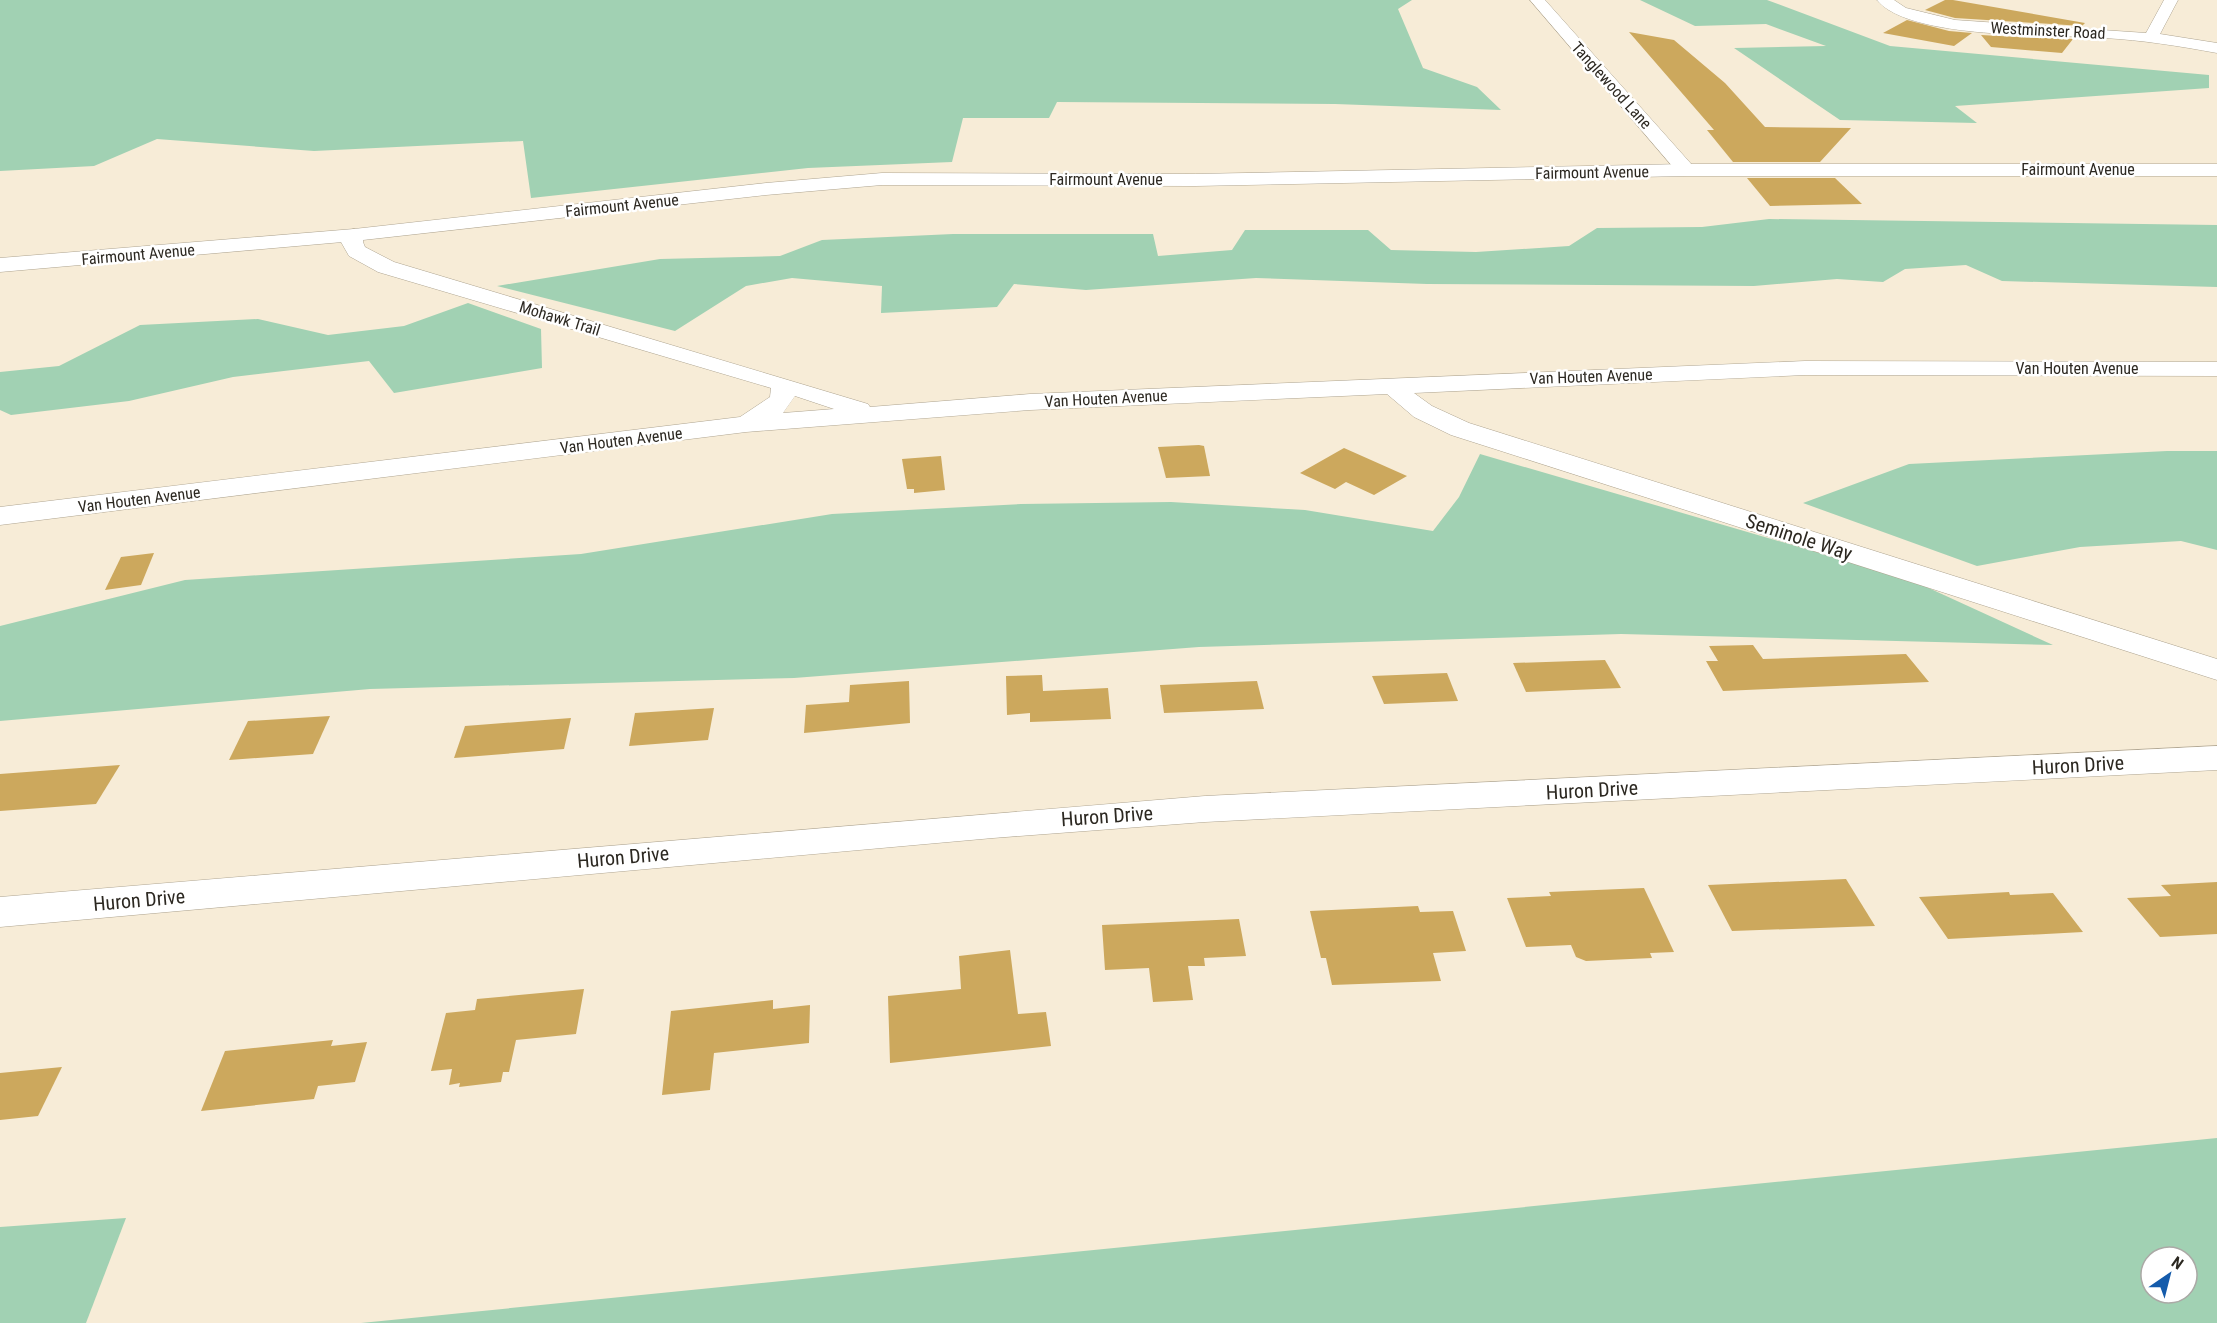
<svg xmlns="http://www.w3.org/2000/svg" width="2217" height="1323" font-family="'Roboto Condensed',sans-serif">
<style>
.green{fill:#a1d1b3;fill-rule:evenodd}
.building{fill:#cca85d}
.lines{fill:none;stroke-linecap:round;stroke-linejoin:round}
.minor-casing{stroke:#aea490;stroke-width:1}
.secondary-casing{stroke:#aea490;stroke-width:1}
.minor{fill:#fff;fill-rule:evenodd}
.secondary{fill:#fff;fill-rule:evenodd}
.labels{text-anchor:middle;stroke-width:5;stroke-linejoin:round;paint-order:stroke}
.far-street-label{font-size:16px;fill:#2c2821;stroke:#fff}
.street-label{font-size:20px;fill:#2c2821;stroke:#fff}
</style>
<rect width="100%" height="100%" fill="#f7ecd7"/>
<g class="green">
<polygon points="0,0 1412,0 1398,9 1423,68 1477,87 1501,110 1335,104 1057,102 1049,118 963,118 952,162 808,168 531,198 523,141 314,151 157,139 94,166 0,171"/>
<polygon points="1640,0 1767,0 1890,46 2209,75 2209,88 1955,106 1977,123 1840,120 1734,48 1826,46 1766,24 1695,26"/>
<polygon points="1769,219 2217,225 2217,287 2002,281 1966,265 1905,269 1883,282 1837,279 1754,286 1427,284 1256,278 1086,290 1014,284 997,307 881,313 882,286 792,278 746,286 675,331 497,286 660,259 780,256 822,240 953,234 1153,234 1158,256 1232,250 1245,230 1368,230 1391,250 1476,252 1569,246 1597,228 1702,227"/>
<polygon points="468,303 541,329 542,368 394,393 369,361 233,377 129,401 11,415 0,410 0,372 59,366 140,325 258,319 328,335 404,326"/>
<polygon points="2167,451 2217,451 2217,550 2181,541 2080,547 1977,566 1803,503 1909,464"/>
<polygon points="1480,454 1909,579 2053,645 1621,634 1199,647 794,678 370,689 0,721 0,626 185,580 581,554 832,514 1021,504 1171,502 1305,510 1433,531 1459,497"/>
<path d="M 2217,1138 L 2217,1323 L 361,1323 ZM 2151,1257 L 2187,1257 L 2187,1293 L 2151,1293 Z"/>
<polygon points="126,1218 86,1323 0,1323 0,1227"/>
</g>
<g class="building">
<polygon points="1945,0 1953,0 2085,23 2082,26 1955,18 1925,10"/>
<polygon points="1907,20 1949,31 1972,33 1954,46 1883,33"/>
<polygon points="1629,32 1674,40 1725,83 1765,127 1851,128 1820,162 1733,162 1707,130 1714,130"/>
<polygon points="1981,35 2018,37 2073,39 2062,53 1991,47"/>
<polygon points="1747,178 1835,178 1862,204 1770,206"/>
<polygon points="1199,445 1204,446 1210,476 1166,478 1158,447"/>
<polygon points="1344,448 1407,476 1374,495 1346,482 1335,489 1300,473"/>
<polygon points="941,456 945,490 914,493 914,489 907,489 902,459"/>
<polygon points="154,553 141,585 105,590 121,557"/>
<polygon points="1753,645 1763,659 1906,654 1929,682 1723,691 1706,661 1718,661 1709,646"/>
<polygon points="1605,660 1621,688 1526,692 1513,663"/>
<polygon points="1447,673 1458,701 1384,704 1372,676"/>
<polygon points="1042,675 1043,691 1108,688 1111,719 1030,722 1030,713 1007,715 1006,676"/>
<polygon points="909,681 910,723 804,733 806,705 849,702 850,685"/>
<polygon points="1257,681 1264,709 1164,713 1160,685"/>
<polygon points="714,708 708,740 629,746 635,713"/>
<polygon points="330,716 313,754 229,760 248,721"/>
<polygon points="571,718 564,749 454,758 465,726"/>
<polygon points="120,765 96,804 0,811 0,774"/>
<polygon points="1846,879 1875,926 1732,931 1708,885"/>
<polygon points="2217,882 2217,934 2160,937 2127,898 2171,896 2161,885"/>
<polygon points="1644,888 1674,952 1650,953 1652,958 1586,961 1576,957 1571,945 1526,947 1507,898 1551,896 1549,892"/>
<polygon points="2009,892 2010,895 2053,893 2083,932 1948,939 1919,897"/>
<polygon points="1418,906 1420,912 1453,911 1466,951 1433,953 1441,981 1332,985 1326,958 1321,958 1310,911"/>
<polygon points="1239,919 1246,956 1204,958 1205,966 1188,966 1193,1000 1153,1002 1149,968 1105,970 1102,925"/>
<polygon points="1010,950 1018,1014 1046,1012 1051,1046 890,1063 888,996 961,989 959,956"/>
<polygon points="584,989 576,1034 516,1040 509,1072 503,1072 501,1082 459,1087 460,1083 449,1085 452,1069 431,1071 446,1013 475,1010 477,999"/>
<polygon points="773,1000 773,1009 810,1005 809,1043 714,1053 710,1090 662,1095 671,1011"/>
<polygon points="333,1040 331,1046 367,1042 355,1082 318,1086 314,1099 201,1111 225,1051"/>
<polygon points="62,1067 38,1116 0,1120 0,1073"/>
</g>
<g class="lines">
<g class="minor-casing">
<g id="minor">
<polygon points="1530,0 1545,0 1693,166 1696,170 1693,174 1679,174"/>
<path d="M 1877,0 L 1894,0 L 1906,8 L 1955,20 L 2146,33 L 2164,0 L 2178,0 L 2160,34 L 2217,43 L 2217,53 C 2179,46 2142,40 2104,38 C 2053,34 1909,40 1877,0 Z"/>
<path d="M 354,229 L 361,231 L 364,235 L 363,242 L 365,247 L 394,262 L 868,404 L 870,407 L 1030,394 L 1805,361 L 2217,362 L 2217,376 L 1805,375 L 1414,393 L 1432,406 L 1469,423 L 2217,659 L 2217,680 L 1451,435 L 1414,417 L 1387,394 L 1030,410 L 746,432 L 0,525 L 0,507 L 740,417 L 770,397 L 771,388 L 378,272 L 349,256 L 341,242 L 347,231 ZM 795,396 L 834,409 L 783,413 Z"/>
<polygon points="2217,746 2217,770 1205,822 993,838 0,927 0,897 1205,796"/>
</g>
</g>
<g class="secondary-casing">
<polygon id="secondary" points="1686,164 2217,164 2217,176 1686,176 1195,186 882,185 766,195 354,241 0,272 0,258 354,229 766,183 882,173 1195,174"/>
</g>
<use href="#minor" class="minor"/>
<use href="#secondary" class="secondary"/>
</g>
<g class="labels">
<g class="far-street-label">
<text transform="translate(2048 30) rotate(3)" y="6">Westminster Road</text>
<text transform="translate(1612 85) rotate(48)" y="6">Tanglewood Lane</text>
<text x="2078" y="175">Fairmount Avenue</text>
<text transform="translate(1592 172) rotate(-1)" y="6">Fairmount Avenue</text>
<text x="1106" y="185">Fairmount Avenue</text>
<text transform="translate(622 205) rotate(-6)" y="6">Fairmount Avenue</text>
<text transform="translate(138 254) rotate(-5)" y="6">Fairmount Avenue</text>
<text transform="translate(560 318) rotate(17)" y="6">Mohawk Trail</text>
<text x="2077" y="374">Van Houten Avenue</text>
<text transform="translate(1591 376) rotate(-2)" y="6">Van Houten Avenue</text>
<text transform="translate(1106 398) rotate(-3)" y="6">Van Houten Avenue</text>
<text transform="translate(621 440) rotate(-7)" y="6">Van Houten Avenue</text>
<text transform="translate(139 499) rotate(-7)" y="6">Van Houten Avenue</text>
</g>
<g class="street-label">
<text transform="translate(1799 537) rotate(18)" y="7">Seminole Way</text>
<text transform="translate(2078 765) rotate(-3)" y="7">Huron Drive</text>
<text transform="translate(1592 790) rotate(-3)" y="7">Huron Drive</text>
<text transform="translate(1107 816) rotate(-4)" y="7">Huron Drive</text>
<text transform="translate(623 857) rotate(-5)" y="7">Huron Drive</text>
<text transform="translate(139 900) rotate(-5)" y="7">Huron Drive</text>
</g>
</g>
<g transform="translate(2169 1275) rotate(35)"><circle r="28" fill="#ffffff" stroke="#aba9a6" stroke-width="1.5"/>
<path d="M0-4.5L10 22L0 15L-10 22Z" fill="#145bab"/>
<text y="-9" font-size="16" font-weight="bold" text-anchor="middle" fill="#2c2821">N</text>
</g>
</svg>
